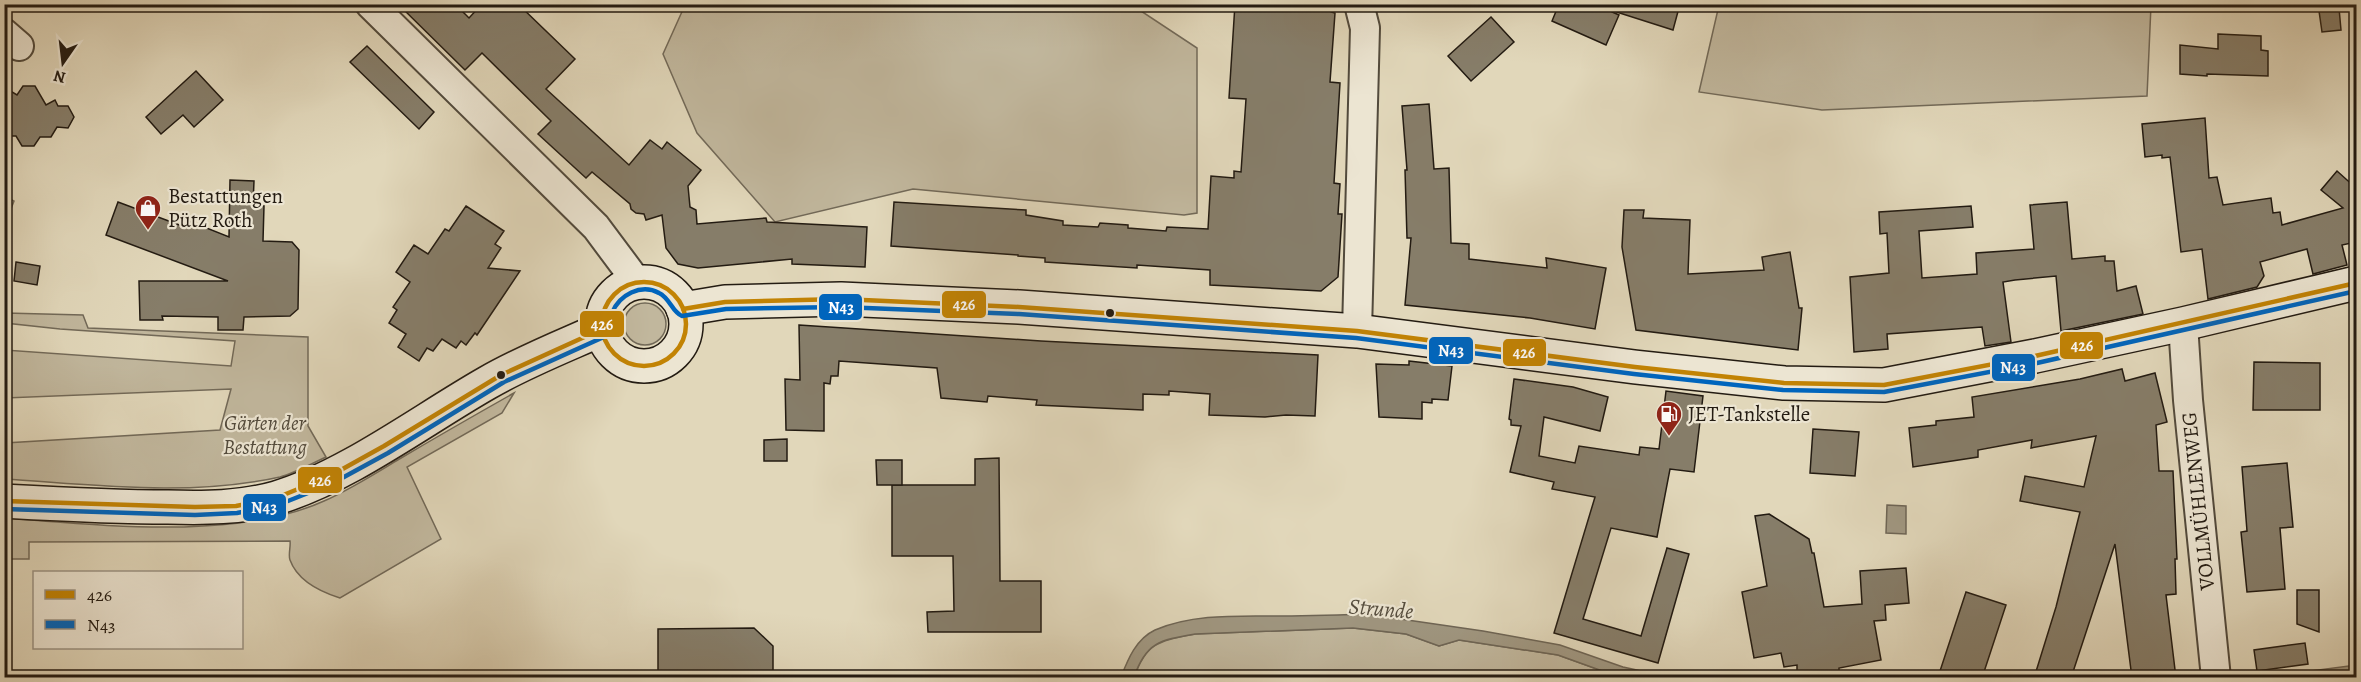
<svg xmlns="http://www.w3.org/2000/svg" width="2361" height="682" font-family="Alegreya,serif">
<style>
.green{fill:#c1b79d;stroke:#726958;stroke-width:1.5}
.water{fill:#a09781;stroke:#6e6555;stroke-width:1.5}
.building{fill:#867d69;stroke:#231b12;stroke-width:1.5}
.lines{fill:none;stroke-linecap:round;stroke-linejoin:round}
.street-casing{stroke:#524a3c;stroke-width:32}
.secondary-casing{stroke:#231b12;stroke-width:36}
.street{stroke:#ece5d2;stroke-width:28}
.secondary{stroke:#ece5d2;stroke-width:33}
.bus-1-casing{stroke:#ece5d2;stroke-width:9}
.bus-2-casing{stroke:#ece5d2;stroke-width:9}
.bus-1{stroke:#c28304;stroke-width:4.5}
.bus-2{stroke:#0065bd;stroke-width:4.5}
.bus-dot{fill:#231b12;stroke:#ece5d2;stroke-width:2}
.labels{text-anchor:middle;stroke-width:4.5;stroke-linejoin:round;paint-order:stroke}
.poi-label{font-size:21px;fill:#231b12;stroke:#ece5d2;text-anchor:start}
.park-label{font-size:21px;font-style:italic;fill:#524a3c;stroke:#ece5d2}
.street-label{font-size:21px;fill:#231b12;stroke:#ece5d2}
.water-label{font-size:22px;font-style:italic;fill:#554d3e;stroke:#ece5d2}
.line-badge{stroke:#ece5d2;stroke-width:2}
.badge-label{font-size:16px;text-anchor:middle;font-weight:bold;fill:#fff}
</style>
<rect width="100%" height="100%" fill="#e1d7ba"/>
<filter id="stains"><feTurbulence type="fractalNoise" baseFrequency=".00333" numOctaves="4"/><feColorMatrix values="0 0 0 0 .2 0 0 0 0 .09 0 0 0 0 .02 0 0 0 .5 -.17"/></filter>
<radialGradient id="worn" r=".72"><stop offset=".6" stop-color="#630" stop-opacity="0"/><stop offset="1" stop-color="#630" stop-opacity=".3"/></radialGradient>
<g class="green">
<polygon points="685,5 1132,5 1197,48 1197,213 1184,215 913,189 775,222 697,133 663,54"/>
<polygon points="1719,5 2151,5 2147,96 1822,110 1699,92"/>
<polygon points="5,196 14,201 5,224"/>
<circle cx="645" cy="324" r="21"/>
<path d="M 5,313 L 83,315 L 88,328 L 308,337 L 308,426 L 326,457 C 311,464 295,473 280,477 C 189,497 96,485 5,479 L 5,443 L 220,430 L 231,389 L 5,398 L 5,350 L 231,366 L 235,341 L 60,329 L 5,323 Z"/>
<path d="M 514,393 L 502,413 L 407,467 L 441,539 L 340,598 C 321,592 298,582 290,560 C 288,555 291,546 290,541 L 29,542 L 29,559 L 5,559 L 5,518 C 100,525 236,541 324,501 C 349,490 373,475 396,461 C 435,438 475,415 514,393 Z"/>
<path d="M 1353,628 L 1406,634 L 1439,646 L 1459,640 L 1558,655 L 1619,677 L 1134,678 C 1146,642 1160,641 1195,634 Z"/>
</g>
<g class="water">
<polygon points="1887,505 1906,506 1906,534 1886,533"/>
<path d="M 1366,614 L 1483,631 L 1560,645 L 1623,667 L 1669,677 L 1619,677 L 1558,655 L 1459,640 L 1439,646 L 1406,634 L 1353,628 L 1195,634 C 1160,640 1146,642 1134,677 L 1121,677 C 1128,659 1136,639 1155,630 C 1192,614 1235,616 1274,616 C 1305,616 1336,615 1366,614 Z"/>
<polygon points="2356,665 2356,674 2323,678 2265,677"/>
</g>
<g class="building">
<polygon points="398,4 455,4 469,18 482,4 518,4 575,59 546,89 629,165 650,140 662,149 667,142 701,170 688,186 690,207 696,210 697,224 766,218 767,222 867,227 865,267 792,264 792,259 698,268 678,264 666,248 662,215 646,220 644,214 636,213 631,209 630,204 592,172 586,178 538,134 551,121 482,53 465,70"/>
<polygon points="1235,4 1331,4 1331,12 1335,13 1330,82 1340,83 1334,183 1340,184 1338,214 1342,214 1338,277 1321,291 1210,285 1210,270 1137,265 1137,268 1045,262 1045,258 1018,256 1018,255 891,246 894,202 1026,210 1026,215 1063,221 1063,225 1098,227 1100,223 1128,225 1128,228 1166,231 1167,227 1208,229 1211,176 1234,178 1234,171 1241,172 1246,99 1229,98"/>
<polygon points="1559,4 1594,4 1619,15 1606,45 1552,21"/>
<polygon points="1608,4 1680,4 1673,30 1607,9"/>
<polygon points="2339,8 2341,30 2322,32 2319,11"/>
<polygon points="1491,17 1514,42 1471,81 1448,56"/>
<polygon points="2218,34 2261,36 2261,50 2268,51 2268,76 2207,74 2207,76 2180,74 2180,45 2218,49"/>
<polygon points="367,46 434,112 419,129 350,62"/>
<polygon points="196,71 223,100 194,127 183,115 161,134 146,117"/>
<polygon points="23,86 35,86 46,105 55,100 58,106 68,106 74,117 68,128 57,127 51,137 40,137 34,146 22,146 16,136 4,136 4,87 17,95"/>
<polygon points="1429,104 1434,169 1449,168 1451,243 1469,244 1469,259 1547,268 1546,258 1606,268 1595,329 1530,318 1405,305 1411,238 1407,238 1405,170 1407,170 1402,106"/>
<polygon points="2205,118 2209,178 2217,177 2223,205 2271,198 2273,213 2280,212 2282,225 2343,208 2321,190 2337,171 2356,188 2356,242 2342,245 2347,265 2313,274 2307,249 2260,262 2264,276 2257,287 2208,299 2202,249 2181,252 2170,157 2162,158 2162,155 2145,157 2142,124"/>
<polygon points="230,180 254,181 253,205 264,206 263,241 292,242 299,250 298,309 290,316 244,317 243,330 218,330 218,317 162,316 163,320 140,320 139,281 228,281 106,235 118,202 182,226 184,219 229,237"/>
<polygon points="2067,202 2072,259 2105,256 2105,261 2114,261 2117,291 2136,286 2143,314 2061,331 2056,276 2015,280 2003,282 2011,342 1985,346 1982,327 1887,334 1888,349 1854,352 1850,277 1889,273 1887,233 1880,234 1879,212 1971,206 1973,227 1919,231 1922,278 1977,274 1976,253 2034,249 2030,205"/>
<polygon points="466,206 504,231 495,244 501,248 488,268 520,271 477,335 475,333 466,345 461,341 456,348 442,339 433,351 427,348 419,361 398,347 406,334 389,323 397,310 393,307 410,282 396,272 414,245 428,254 445,229 449,231"/>
<polygon points="1624,210 1644,210 1643,218 1690,220 1688,274 1764,270 1762,257 1790,252 1799,308 1802,308 1798,350 1636,330 1622,247"/>
<polygon points="16,262 40,266 37,285 14,281"/>
<polygon points="799,325 1041,341 1318,355 1315,416 1286,415 1265,417 1209,415 1210,394 1169,391 1169,395 1143,394 1143,410 1036,405 1037,400 988,396 987,402 941,398 937,368 839,361 838,376 831,376 830,384 824,383 824,431 786,430 785,379 800,380"/>
<polygon points="1409,361 1452,366 1448,400 1432,399 1432,403 1422,402 1422,419 1379,417 1376,364 1409,365"/>
<polygon points="2254,362 2320,363 2320,410 2253,410"/>
<polygon points="2122,369 2125,381 2155,373 2167,422 2156,425 2159,471 2173,471 2177,559 2175,559 2176,594 2166,595 2176,678 2132,678 2115,544 2071,678 2034,678 2056,607 2080,512 2020,501 2025,476 2084,487 2096,436 2031,448 2032,440 1978,450 1978,457 1913,467 1909,428 1936,425 1936,421 1974,417 1972,397 2080,379"/>
<polygon points="1514,379 1573,387 1608,397 1600,431 1544,417 1539,456 1575,463 1579,446 1639,455 1640,447 1659,449 1666,391 1703,396 1694,472 1670,469 1657,537 1611,528 1583,619 1641,636 1667,548 1689,554 1658,663 1554,633 1595,497 1552,489 1554,482 1510,472 1521,426 1511,425 1511,420 1509,419"/>
<polygon points="1813,429 1859,432 1855,476 1810,473"/>
<polygon points="787,439 787,461 764,461 764,440"/>
<polygon points="999,458 1000,581 1041,581 1041,632 928,632 927,612 954,611 953,556 892,556 892,485 975,485 975,459"/>
<polygon points="876,460 902,460 902,485 877,485"/>
<polygon points="2287,463 2293,527 2280,528 2285,589 2247,592 2241,532 2247,531 2242,467"/>
<polygon points="1769,514 1809,539 1812,553 1814,553 1824,607 1862,604 1860,571 1906,568 1909,603 1885,605 1886,620 1874,621 1881,660 1839,668 1839,678 1797,678 1797,665 1784,667 1781,653 1754,658 1742,592 1767,586 1755,516"/>
<polygon points="2297,590 2319,590 2319,632 2297,624"/>
<polygon points="1966,592 2006,605 1982,678 1961,678 1940,671"/>
<polygon points="754,628 773,646 773,678 658,678 658,629"/>
<polygon points="2305,643 2308,664 2257,671 2254,650"/>
</g>
<g class="lines">
<g class="street-casing">
<g id="street">
<polyline points="370,4 596,227 637,282"/>
<polyline points="4,33 19,46"/>
<polyline points="2183,324 2188,400 2216,678"/>
<polyline points="1357,331 1365,28 1359,4"/>
</g>
</g>
<g class="secondary-casing">
<g id="secondary">
<circle cx="644" cy="324" r="42"/>
<polyline points="683,309 725,302 841,299 1019,307 1357,331 1635,367 1784,383 1884,385 2035,356 2183,324 2356,283"/>
<path d="M 4,501 C 59,504 113,507 168,507 C 204,508 241,508 276,498 C 347,477 422,420 487,383 C 523,362 564,346 602,329"/>
</g>
</g>
<use href="#street" class="street"/>
<use href="#secondary" class="secondary"/>
<g class="bus-1-casing">
<g id="bus-1">
<circle cx="644" cy="324" r="42"/>
<polyline points="683,309 725,302 841,299 1019,307 1357,331 1635,367 1784,383 1884,385 2035,356 2356,283"/>
<polyline points="4,501 195,507 236,506 276,498 330,476 384,446 501,375 602,329"/>
</g>
</g>
<g class="bus-2-casing">
<path id="bus-2" d="M 4,509 L 195,515 L 237,513 L 278,505 L 333,483 L 388,453 L 504,382 L 606,336 C 611,329 609,321 612,313 C 619,295 641,283 659,293 C 670,298 672,312 682,316 L 726,309 L 841,307 L 1019,314 L 1356,338 L 1634,374 L 1783,390 L 1884,392 L 2037,363 L 2356,291"/>
</g>
<use href="#bus-1" class="bus-1"/>
<use href="#bus-2" class="bus-2"/>
</g>
<defs>
<g id="shop-pin" transform="scale(1.35)"><path d="M0 17L-7.5 6A9.5 9.5 0 1 1 7.5 6Z" fill="#8f2418" stroke="#ece5d2"/><path d="M-5-2.5h2.3a2.7 3.5 0 0 1 5.4 0H5L5.5 6h-11ZM-1.5-2.5h3a1.5 2.3 0 0 0-3 0Z" fill="#fff"/></g>
<g id="fuel-pin" transform="scale(1.35)"><path d="M0 17L-7.5 6A9.5 9.5 0 1 1 7.5 6Z" fill="#8f2418" stroke="#ece5d2"/><path d="M-5.5-6h7V0h2V4h1.3V-2.5L3-4.5l.8-.8L6-3V5H2.5V1h-1V6h-7ZM-4.2-4.7v3.2H.2V-4.7Z" fill="#fff"/></g>
</defs>
<g fill-rule="evenodd">
<use href="#shop-pin" x="148" y="208"/>
<use href="#fuel-pin" x="1669" y="414"/>
</g>
<g class="bus-dot">
<circle cx="1110" cy="313" r="5"/>
<circle cx="501" cy="375" r="5"/>
</g>
<g class="labels">
<g class="poi-label">
<text x="168" y="203">Bestattungen<tspan x="168" dy="24">Pütz Roth</tspan></text>
<text x="1688" y="421">JET-Tankstelle</text>
</g>
<g class="park-label">
<text x="265" y="430">Gärten der<tspan x="265" dy="24">Bestattung</tspan></text>
</g>
<g class="street-label">
<text transform="translate(2198 501) rotate(-96)" y="7">VOLLMÜHLENWEG</text>
</g>
<g class="water-label">
<text transform="translate(1381 608) rotate(5)" y="8">Strunde</text>
</g>
</g>
<g class="line-badge">
<rect x="941" y="290" width="46" height="29" rx="6" fill="#c28304"/>
<rect x="818" y="293" width="45" height="28" rx="6" fill="#0065bd"/>
<rect x="579" y="310" width="46" height="28" rx="6" fill="#c28304"/>
<rect x="2059" y="331" width="45" height="29" rx="6" fill="#c28304"/>
<rect x="1428" y="336" width="46" height="29" rx="6" fill="#0065bd"/>
<rect x="1502" y="338" width="45" height="29" rx="6" fill="#c28304"/>
<rect x="1991" y="353" width="45" height="29" rx="6" fill="#0065bd"/>
<rect x="297" y="466" width="46" height="28" rx="6" fill="#c28304"/>
<rect x="242" y="493" width="45" height="29" rx="6" fill="#0065bd"/>
</g>
<g class="badge-label">
<text x="964" y="310">426</text>
<text x="841" y="313">N43</text>
<text x="602" y="330">426</text>
<text x="2082" y="351">426</text>
<text x="1451" y="356">N43</text>
<text x="1524" y="358">426</text>
<text x="2013" y="373">N43</text>
<text x="320" y="486">426</text>
<text x="264" y="513">N43</text>
</g>
<rect width="2361" height="682" fill="none" stroke="#e1d7ba" stroke-width="24"/>
<rect x="6" y="6" width="2349" height="670" fill="none" stroke="#231b12" stroke-width="3"/>
<rect x="12" y="12" width="2337" height="658" fill="none" stroke="#231b12" stroke-width="1.5"/>
<rect x="33" y="571" width="210" height="78" fill="#ece5d2" stroke="#9c9485" stroke-width="1.5"/>
<rect x="45" y="590" width="30" height="9" fill="#c28304" stroke="#9c9485" stroke-width="1.5"/>
<text x="87" y="601" font-size="18" fill="#231b12">426</text>
<rect x="45" y="620" width="30" height="9" fill="#0065bd" stroke="#9c9485" stroke-width="1.5"/>
<text x="87" y="631" font-size="18" fill="#231b12">N43</text>
<g transform="translate(63 63) rotate(194)" stroke="#ece5d2" stroke-width="4.5" paint-order="stroke">
<path d="M0-4.5L10 22L0 15L-10 22Z" fill="#231b12"/>
<text y="-9" font-size="16" font-weight="bold" text-anchor="middle" fill="#231b12">N</text>
</g>
<rect width="100%" height="100%" filter="url(#stains)"/>
<rect width="100%" height="100%" fill="url(#worn)"/>
</svg>
